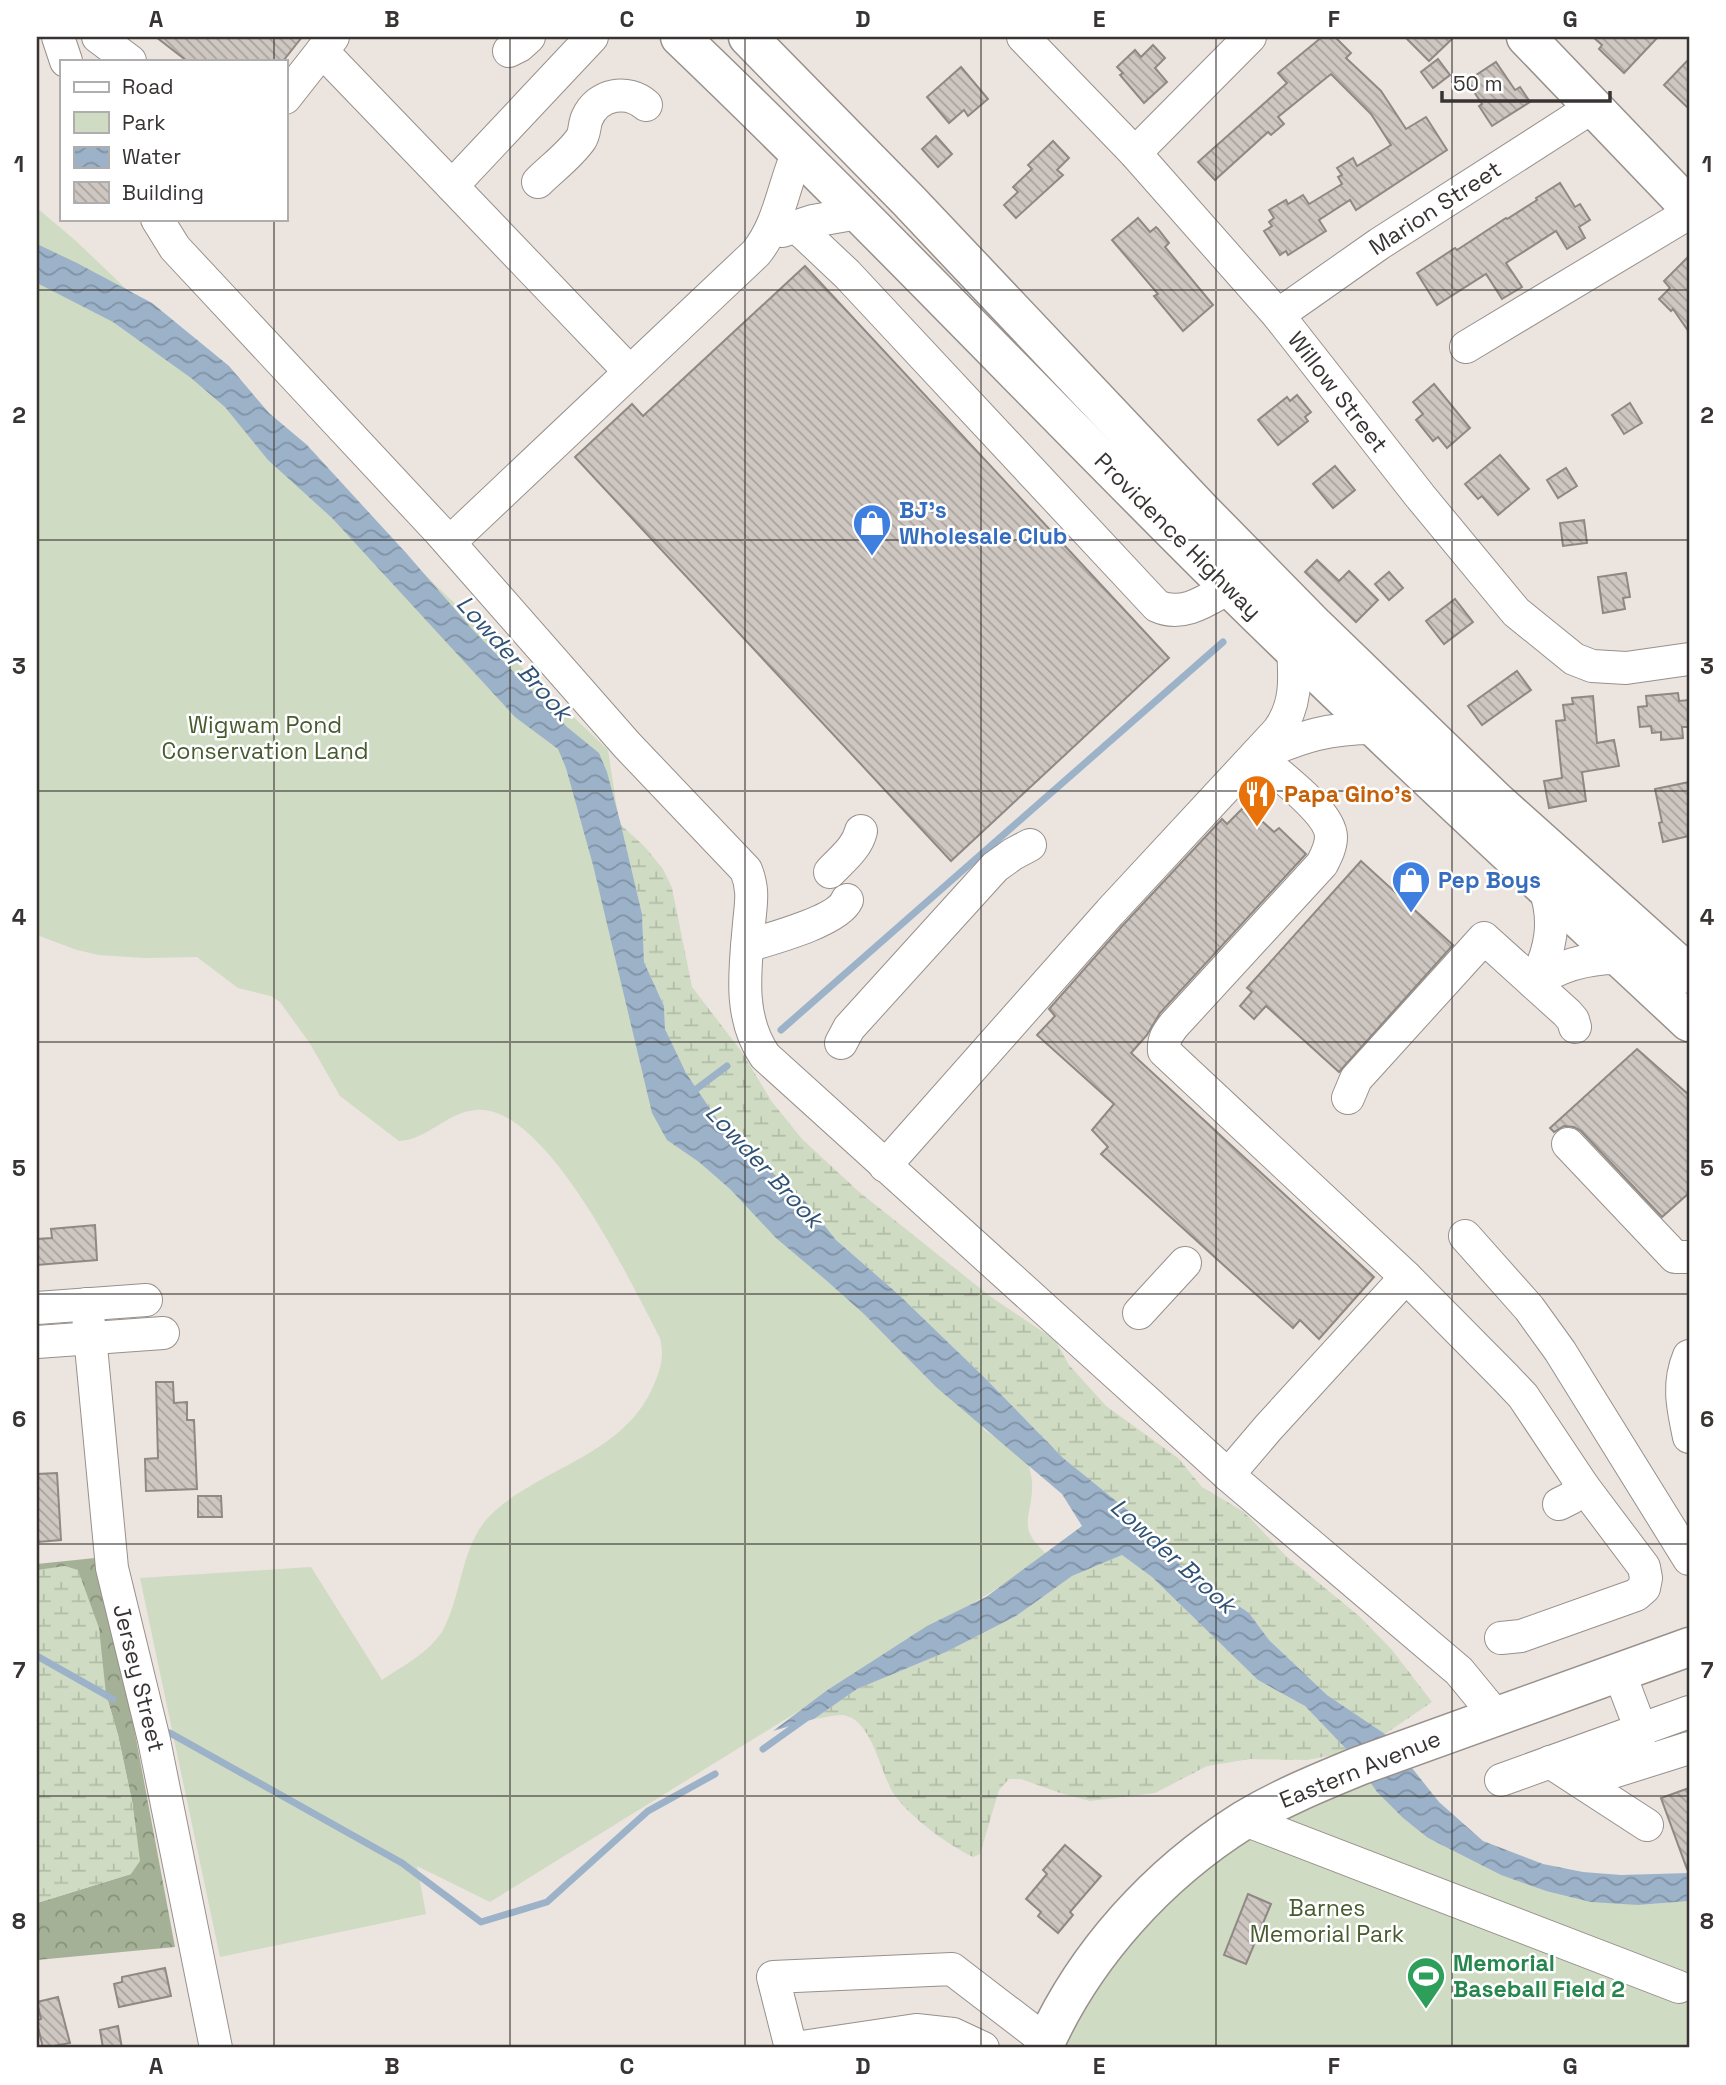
<svg xmlns="http://www.w3.org/2000/svg" width="1726" height="2085" font-family="'Space Grotesk',sans-serif">
<style>
.forest{fill:url(#forest-crowns)}
.wetland{fill:url(#wetland-marsh)}
.park{fill:#cfdbc2}
.water{fill:url(#water-waves)}
.lines{fill:none;stroke-linecap:round;stroke-linejoin:round}
.stream{stroke:#9cb2c9;stroke-width:7}
.building{fill:url(#building-back-hatch);stroke:#8f8883;stroke-width:2}
.minor-casing{stroke:#98908c;stroke-width:34}
.major-casing{stroke:#98908c;stroke-width:41}
.highway-casing{stroke:#98908c;stroke-width:41}
.minor{stroke:#fff;stroke-width:32}
.major{stroke:#fff;stroke-width:38}
.highway{stroke:#fff;stroke-width:38}
.grid{fill:none;stroke:#383433;stroke-width:2;stroke-opacity:0.55}
.labels{text-anchor:middle;stroke-width:5;stroke-linejoin:round;paint-order:stroke}
.street-label{font-size:23px;fill:#383433;stroke:#fff}
.shop-label{font-size:23px;font-weight:bold;fill:#366cbe;stroke:#fff;text-anchor:start}
.park-label{font-size:23px;fill:#485b2f;stroke:#fff}
.food-label{font-size:23px;font-weight:bold;fill:#c56008;stroke:#fff;text-anchor:start}
.leisure-label{font-size:23px;font-weight:bold;fill:#27864d;stroke:#fff;text-anchor:start}
.water-label{font-size:24px;font-style:italic;fill:#2f5376;stroke:#fff}
.neatline{fill:none;stroke:#383433;stroke-width:2.5}
.grid-label{font-size:23px;text-anchor:middle;font-weight:bold;fill:#383433}
</style>
<defs>
<pattern id="forest-crowns" width="20" height="18" patternUnits="userSpaceOnUse" patternTransform="scale(1.75)"><rect width="20" height="18" fill="#a4b196"/><path d="M2 6a3 3 0 1 1 6 0M12 15a3 3 0 1 1 6 0" fill="none" stroke="#87917b"/></pattern>
<pattern id="wetland-marsh" width="20" height="14" patternUnits="userSpaceOnUse" patternTransform="scale(1.75)"><rect width="20" height="14" fill="#cfdbc2"/><path d="M1 5h8M5 5V1M11 12h8M15 12V8" fill="none" stroke="#b2bda7"/></pattern>
<pattern id="water-waves" width="16" height="10" patternUnits="userSpaceOnUse" patternTransform="scale(1.75)"><rect width="16" height="10" fill="#9cb2c9"/><path d="M0 5q4-4 8 0t8 0" fill="none" stroke="#8092a4"/></pattern>
<pattern id="building-back-hatch" width="6" height="6" patternUnits="userSpaceOnUse" patternTransform="scale(1.75)"><rect width="6" height="6" fill="#cec6c1"/><path d="M-1 5l2 2M0 0l6 6M5-1l2 2" fill="none" stroke="#a8a29d"/></pattern>
</defs>
<rect width="100%" height="100%" fill="#ece4df"/>
<polygon class="forest" points="95,1558 126,1685 175,1947 37,1960 37,1903 131,1874 133,1806 118,1735 106,1694 37,1820 37,1564"/>
<g class="wetland">
<polygon points="621,825 644,846 663,869 672,888 692,987 741,1051 772,1102 802,1139 858,1191 991,1297 1055,1340 1069,1365 1106,1406 1178,1458 1202,1487 1244,1512 1286,1556 1359,1616 1392,1650 1432,1702 1385,1734 1327,1695 1269,1640 1249,1613 1183,1568 1131,1513 1063,1458 984,1377 898,1294 836,1240 806,1202 725,1131 686,1073 665,1029 664,1006 644,962 642,914"/>
<path d="M 1122,1555 L 1152,1577 L 1258,1680 L 1305,1706 L 1349,1752 L 1307,1760 L 1250,1759 L 1207,1766 L 1155,1793 L 1090,1801 L 1060,1793 L 1021,1779 L 1009,1779 L 999,1790 L 980,1854 L 973,1857 C 947,1844 914,1820 896,1797 C 880,1777 873,1716 841,1715 C 833,1715 823,1718 814,1719 L 857,1689 L 946,1652 L 1016,1616 L 1072,1576 Z"/>
<polygon points="65,1566 78,1570 99,1628 106,1694 118,1735 133,1806 140,1861 131,1874 37,1903 37,1570"/>
</g>
<g class="park">
<path d="M 37,208 L 76,241 L 608,750 L 660,1090 L 979,1417 L 984,1430 L 1027,1459 C 1029,1466 1031,1474 1032,1481 C 1034,1518 1013,1525 1049,1556 L 490,1902 L 417,1866 L 426,1914 L 220,1957 L 140,1578 L 311,1567 L 382,1680 C 404,1665 429,1653 443,1630 C 464,1591 460,1540 496,1510 C 547,1466 622,1454 652,1389 C 660,1371 665,1358 660,1338 C 632,1285 546,1103 476,1110 C 447,1112 427,1140 399,1141 L 340,1096 L 309,1042 L 280,1002 L 271,996 L 238,988 L 197,957 L 144,958 L 99,955 L 77,950 L 37,935 Z"/>
<polygon points="1359,1766 1377,1792 1403,1818 1428,1838 1501,1875 1546,1891 1638,1905 1689,1901 1689,2048 1043,2048 1125,1922"/>
</g>
<polygon class="water" points="37,244 77,263 152,303 229,366 269,413 307,445 407,554 472,629 567,727 599,753 607,772 621,825 642,914 644,962 664,1006 665,1029 686,1073 725,1131 806,1202 836,1240 898,1294 984,1377 1063,1458 1131,1513 1183,1568 1249,1613 1269,1640 1327,1695 1385,1734 1439,1802 1483,1841 1543,1864 1583,1872 1621,1875 1689,1873 1689,1901 1638,1905 1591,1902 1546,1891 1501,1875 1428,1838 1403,1818 1377,1792 1349,1752 1305,1706 1258,1680 1152,1577 1122,1555 1072,1576 1016,1616 946,1652 857,1689 814,1719 773,1731 826,1691 927,1626 986,1597 1082,1526 1062,1494 936,1387 865,1315 827,1281 776,1238 730,1189 699,1162 667,1140 652,1113 593,865 566,768 558,749 515,717 332,518 268,460 225,407 191,378 113,322 37,283"/>
<g class="lines">
<g class="stream">
<polyline points="781,1030 1223,642"/>
<polyline points="691,1093 727,1066"/>
<polyline points="37,1656 113,1699"/>
<polyline points="170,1733 402,1863 481,1922 547,1902 648,1811 715,1774"/>
<polyline points="763,1749 805,1719"/>
</g>
</g>
<g class="building">
<polygon points="156,37 302,37 283,61 187,61"/>
<polygon points="1322,37 1335,37 1351,53 1346,58 1381,91 1406,129 1426,117 1447,150 1356,210 1350,200 1319,220 1326,231 1288,255 1286,251 1280,255 1264,231 1272,226 1269,222 1274,218 1269,210 1286,200 1288,204 1303,195 1309,204 1342,184 1338,177 1342,175 1337,168 1353,158 1357,166 1391,145 1371,114 1331,74 1278,117 1284,124 1271,135 1268,132 1215,180 1198,162 1287,83 1278,73"/>
<polygon points="1405,37 1454,37 1429,61"/>
<polygon points="1593,37 1658,37 1624,73 1599,49 1602,45"/>
<polygon points="1153,45 1165,58 1155,68 1167,82 1144,103 1120,75 1123,73 1117,67 1135,50 1141,57"/>
<polygon points="1438,59 1450,75 1433,88 1421,72"/>
<polygon points="1689,59 1689,109 1664,85"/>
<polygon points="1496,62 1515,90 1520,87 1530,102 1492,126 1479,106 1482,104 1467,81"/>
<polygon points="961,67 988,99 968,116 964,110 949,123 927,97"/>
<polygon points="936,136 952,154 938,167 922,149"/>
<polygon points="1053,141 1069,158 1057,170 1063,175 1016,218 1004,205 1018,192 1013,187 1032,169 1028,165"/>
<polygon points="1560,183 1575,207 1580,204 1590,220 1579,227 1585,238 1567,249 1556,231 1506,263 1522,287 1502,299 1486,274 1437,305 1417,273 1455,248 1457,250 1506,218 1507,219 1537,200 1536,198"/>
<polygon points="1138,218 1150,232 1156,227 1158,229 1169,243 1165,247 1213,305 1183,331 1154,296 1158,294 1112,240"/>
<polygon points="1689,256 1689,332 1673,309 1671,311 1659,299 1670,288 1664,281"/>
<polygon points="805,266 1169,658 951,861 575,457 632,404 643,416"/>
<polygon points="1434,384 1470,428 1447,448 1438,437 1433,441 1416,420 1423,414 1413,402"/>
<polygon points="1297,395 1311,412 1305,417 1308,421 1278,445 1258,420 1287,397 1290,401"/>
<polygon points="1630,403 1642,423 1624,434 1612,415"/>
<polygon points="1500,455 1529,489 1498,515 1482,496 1478,499 1465,484"/>
<polygon points="1335,466 1355,490 1333,508 1313,484"/>
<polygon points="1566,468 1577,486 1558,498 1547,480"/>
<polygon points="1584,520 1587,543 1563,546 1560,523"/>
<polygon points="1317,560 1339,581 1349,571 1378,600 1356,622 1305,572"/>
<polygon points="1389,572 1403,588 1389,600 1375,584"/>
<polygon points="1626,573 1630,597 1623,598 1625,609 1603,613 1598,577"/>
<polygon points="1455,599 1473,622 1444,644 1426,621"/>
<polygon points="1517,671 1531,690 1482,725 1468,706"/>
<polygon points="1678,693 1679,701 1689,700 1689,727 1682,727 1683,738 1661,740 1661,732 1652,733 1651,726 1640,727 1638,707 1647,706 1646,696"/>
<polygon points="1593,696 1597,743 1614,740 1619,766 1582,772 1586,801 1549,808 1544,781 1562,778 1556,721 1565,720 1563,705 1573,704 1572,698"/>
<polygon points="1689,782 1689,836 1663,842 1659,823 1662,822 1655,789"/>
<polygon points="1245,806 1274,832 1279,828 1306,854 1160,1013 1147,1035 1131,1053 1374,1277 1319,1339 1300,1320 1293,1328 1101,1154 1108,1147 1092,1130 1114,1104 1037,1035 1055,1016 1049,1009 1124,924 1222,819 1227,824"/>
<polygon points="1361,861 1453,945 1339,1072 1266,1006 1254,1019 1240,1006 1252,992 1247,988"/>
<polygon points="1637,1049 1689,1095 1689,1193 1662,1217 1581,1131 1574,1127 1564,1126 1554,1132 1550,1128"/>
<polygon points="95,1225 97,1260 37,1265 37,1239 52,1238 51,1229"/>
<polygon points="156,1382 173,1382 174,1403 187,1402 187,1420 194,1420 197,1489 146,1491 145,1459 158,1458"/>
<polygon points="57,1473 61,1540 38,1542 37,1474"/>
<polygon points="198,1496 221,1496 222,1517 198,1517"/>
<polygon points="1689,1788 1689,1868 1687,1869 1661,1798"/>
<polygon points="1065,1845 1101,1876 1070,1912 1073,1915 1058,1933 1038,1916 1041,1912 1026,1899 1047,1874 1043,1870"/>
<polygon points="1248,1894 1271,1904 1246,1964 1224,1955"/>
<polygon points="165,1968 171,1996 119,2007 114,1984 122,1982 122,1977"/>
<polygon points="58,1997 70,2043 43,2048 37,2023 37,2020 41,2019 37,2002"/>
<polygon points="118,2026 122,2048 103,2048 100,2030"/>
</g>
<g class="lines">
<g class="minor-casing">
<g id="minor">
<polyline points="58,37 66,61"/>
<polyline points="98,37 130,61"/>
<polyline points="1023,37 1135,153 1278,315 1420,496 1516,612 1574,659 1592,666 1626,668 1689,659"/>
<polyline points="322,51 452,186 592,37"/>
<polyline points="509,51 519,46 529,37"/>
<polyline points="285,98 333,37"/>
<polyline points="1135,153 1250,37"/>
<path d="M 538,182 C 552,168 570,155 581,139 C 585,133 584,125 587,118 C 598,93 628,89 646,105"/>
<polyline points="452,186 630,372"/>
<path d="M 157,219 L 175,248 L 439,531 L 627,745 L 746,870 C 754,890 751,902 749,924 C 745,970 738,1017 765,1056 L 1228,1475 L 1459,1671 L 1496,1716"/>
<path d="M 796,226 L 847,274 L 1157,606 C 1183,618 1207,600 1230,587"/>
<polyline points="782,231 813,221 858,213"/>
<polyline points="1278,315 1379,244 1594,106"/>
<polyline points="1466,347 1689,213"/>
<path d="M 450,542 L 756,253 C 780,223 783,186 798,152"/>
<path d="M 1261,754 C 1304,736 1328,728 1375,728"/>
<path d="M 1256,755 C 1275,772 1331,812 1331,837 C 1331,847 1326,856 1322,864 L 1174,1025 C 1167,1034 1163,1040 1164,1051 L 1406,1277 L 1505,1377 L 1523,1396 L 1583,1486 L 1644,1567 L 1646,1578 L 1644,1588 L 1636,1595 L 1521,1636 L 1501,1638"/>
<path d="M 830,872 C 842,859 857,848 861,831"/>
<path d="M 747,946 C 770,939 838,921 847,900"/>
<path d="M 1534,983 C 1551,951 1557,921 1544,886"/>
<path d="M 1534,983 C 1560,965 1590,957 1622,958"/>
<polyline points="841,1043 849,1028 995,867 1013,854 1030,845"/>
<polyline points="1348,1098 1356,1079 1484,938 1567,1013 1573,1020 1575,1027"/>
<polyline points="1568,1144 1675,1257 1689,1257"/>
<path d="M 885,1166 L 1110,912 L 1278,731 C 1297,705 1295,679 1293,648"/>
<polyline points="1465,1236 1529,1308 1560,1351 1689,1559"/>
<polyline points="87,1304 112,1568 154,1740 216,2048"/>
<polyline points="37,1308 146,1300"/>
<polyline points="1139,1313 1185,1263"/>
<polyline points="37,1342 163,1333"/>
<path d="M 1689,1356 C 1677,1384 1683,1408 1689,1437"/>
<polyline points="1228,1475 1268,1428 1406,1277"/>
<polyline points="1559,1504 1571,1498 1583,1486"/>
<polyline points="1619,1672 1641,1730 1636,1750"/>
<polyline points="1550,1762 1647,1825"/>
<polyline points="1501,1780 1689,1712"/>
<polyline points="1581,1782 1689,1748"/>
<polyline points="1245,1820 1679,1987"/>
<polyline points="791,2048 773,1977 952,1969 1046,2041"/>
<polyline points="795,2048 916,2030 953,2034 983,2048"/>
</g>
</g>
<g class="major-casing">
<g id="major">
<polyline points="1526,37 1689,207"/>
<path d="M 1043,2048 C 1084,1955 1158,1874 1244,1820 C 1281,1798 1320,1782 1359,1766 L 1689,1647"/>
</g>
</g>
<g class="highway-casing">
<g id="highway">
<path d="M 680,37 C 866,215 1043,403 1226,584 C 1377,733 1534,877 1689,1022"/>
<polyline points="748,37 908,200 1203,512 1315,626 1496,801 1689,974"/>
</g>
</g>
<use href="#minor" class="minor"/>
<use href="#major" class="major"/>
<use href="#highway" class="highway"/>
</g>
<path class="grid" d="M 274,37 L 274,61M 510,37 L 510,2048M 745,37 L 745,2048M 981,37 L 981,2048M 1216,37 L 1216,2048M 1452,37 L 1452,2048M 274,219 L 274,2048M 37,290 L 1689,290M 37,540 L 1689,540M 37,791 L 1689,791M 37,1042 L 1689,1042M 37,1294 L 1689,1294M 37,1544 L 1689,1544M 37,1796 L 1689,1796"/>
<defs>
<g id="shop-pin" transform="scale(2.0125)"><path d="M0 17L-7.5 6A9.5 9.5 0 1 1 7.5 6Z" fill="#3f7fe0" stroke="#fff"/><path d="M-5-2.5h2.3a2.7 3.5 0 0 1 5.4 0H5L5.5 6h-11ZM-1.5-2.5h3a1.5 2.3 0 0 0-3 0Z" fill="#fff"/></g>
<g id="restaurant-pin" transform="scale(2.0125)"><path d="M0 17L-7.5 6A9.5 9.5 0 1 1 7.5 6Z" fill="#e8710a" stroke="#fff"/><path d="M-5-6h1v4h1v-4h1v4h1v-4h1v5L-1.5 .5V6h-2V.5L-5-1ZM5-6V6H3V1.5H1.5Q1.5-4 5-6Z" fill="#fff"/></g>
<g id="stadium-pin" transform="scale(2.0125)"><path d="M0 17L-7.5 6A9.5 9.5 0 1 1 7.5 6Z" fill="#2e9e5b" stroke="#fff"/><path d="M0-5a6.5 5 0 1 0 0 10a6.5 5 0 1 0 0-10ZM-3.5-1.8h7v3.6h-7Z" fill="#fff"/></g>
</defs>
<g fill-rule="evenodd">
<use href="#shop-pin" x="872" y="523"/>
<use href="#restaurant-pin" x="1257" y="794"/>
<use href="#shop-pin" x="1411" y="880"/>
<use href="#stadium-pin" x="1426" y="1976"/>
</g>
<g class="labels">
<g class="street-label">
<text transform="translate(1435 208) rotate(-33)" y="8">Marion Street</text>
<text transform="translate(1338 392) rotate(52)" y="8">Willow Street</text>
<text transform="translate(1178 536) rotate(45)" y="8">Providence Highway</text>
<text transform="translate(139 1678) rotate(76)" y="8">Jersey Street</text>
<text transform="translate(1360 1769) rotate(-22)" y="8">Eastern Avenue</text>
</g>
<g class="shop-label">
<text x="899" y="518">BJ's<tspan x="899" dy="26">Wholesale Club</tspan></text>
<text x="1438" y="888">Pep Boys</text>
</g>
<g class="park-label">
<text x="265" y="733">Wigwam Pond<tspan x="265" dy="26">Conservation Land</tspan></text>
<text x="1327" y="1916">Barnes<tspan x="1327" dy="26">Memorial Park</tspan></text>
</g>
<g class="food-label">
<text x="1284" y="802">Papa Gino's</text>
</g>
<g class="leisure-label">
<text x="1453" y="1971">Memorial<tspan x="1453" dy="26">Baseball Field 2</tspan></text>
</g>
<g class="water-label">
<text transform="translate(514 658) rotate(48)" y="8">Lowder Brook</text>
<text transform="translate(764 1166) rotate(47)" y="8">Lowder Brook</text>
<text transform="translate(1173 1556) rotate(42)" y="8">Lowder Brook</text>
</g>
</g>
<rect width="1726" height="2085" fill="none" stroke="#ffffff" stroke-width="77"/>
<rect x="60" y="60" width="228" height="161" fill="#ffffff" stroke="#afaead" stroke-width="2"/>
<rect x="74" y="82" width="35" height="10" fill="#ffffff" stroke="#afaead" stroke-width="2"/>
<text x="122" y="94" font-size="21" fill="#383433">Road</text>
<rect x="74" y="112" width="35" height="21" fill="#cfdbc2" stroke="#afaead" stroke-width="2"/>
<text x="122" y="130" font-size="21" fill="#383433">Park</text>
<rect x="74" y="147" width="35" height="21" fill="url(#water-waves)" stroke="#afaead" stroke-width="2"/>
<text x="122" y="164" font-size="21" fill="#383433">Water</text>
<rect x="74" y="182" width="35" height="21" fill="url(#building-back-hatch)" stroke="#afaead" stroke-width="2"/>
<text x="122" y="200" font-size="21" fill="#383433">Building</text>
<path d="M1442 91v10h168v-10" fill="none" stroke="#383433" stroke-width="3.5"/>
<text x="1453" y="91" font-size="21" fill="#383433" stroke="#ffffff" stroke-width="5" paint-order="stroke">50 m</text>
<rect x="38" y="38" width="1650" height="2008" class="neatline"/>
<g class="grid-label">
<text x="156" y="27">A</text>
<text x="392" y="27">B</text>
<text x="627" y="27">C</text>
<text x="863" y="27">D</text>
<text x="1099" y="27">E</text>
<text x="1334" y="27">F</text>
<text x="1570" y="27">G</text>
<text x="19" y="172">1</text>
<text x="1707" y="172">1</text>
<text x="19" y="423">2</text>
<text x="1707" y="423">2</text>
<text x="19" y="674">3</text>
<text x="1707" y="674">3</text>
<text x="19" y="925">4</text>
<text x="1707" y="925">4</text>
<text x="19" y="1176">5</text>
<text x="1707" y="1176">5</text>
<text x="19" y="1427">6</text>
<text x="1707" y="1427">6</text>
<text x="19" y="1678">7</text>
<text x="1707" y="1678">7</text>
<text x="19" y="1929">8</text>
<text x="1707" y="1929">8</text>
<text x="156" y="2074">A</text>
<text x="392" y="2074">B</text>
<text x="627" y="2074">C</text>
<text x="863" y="2074">D</text>
<text x="1099" y="2074">E</text>
<text x="1334" y="2074">F</text>
<text x="1570" y="2074">G</text>
</g>
</svg>
